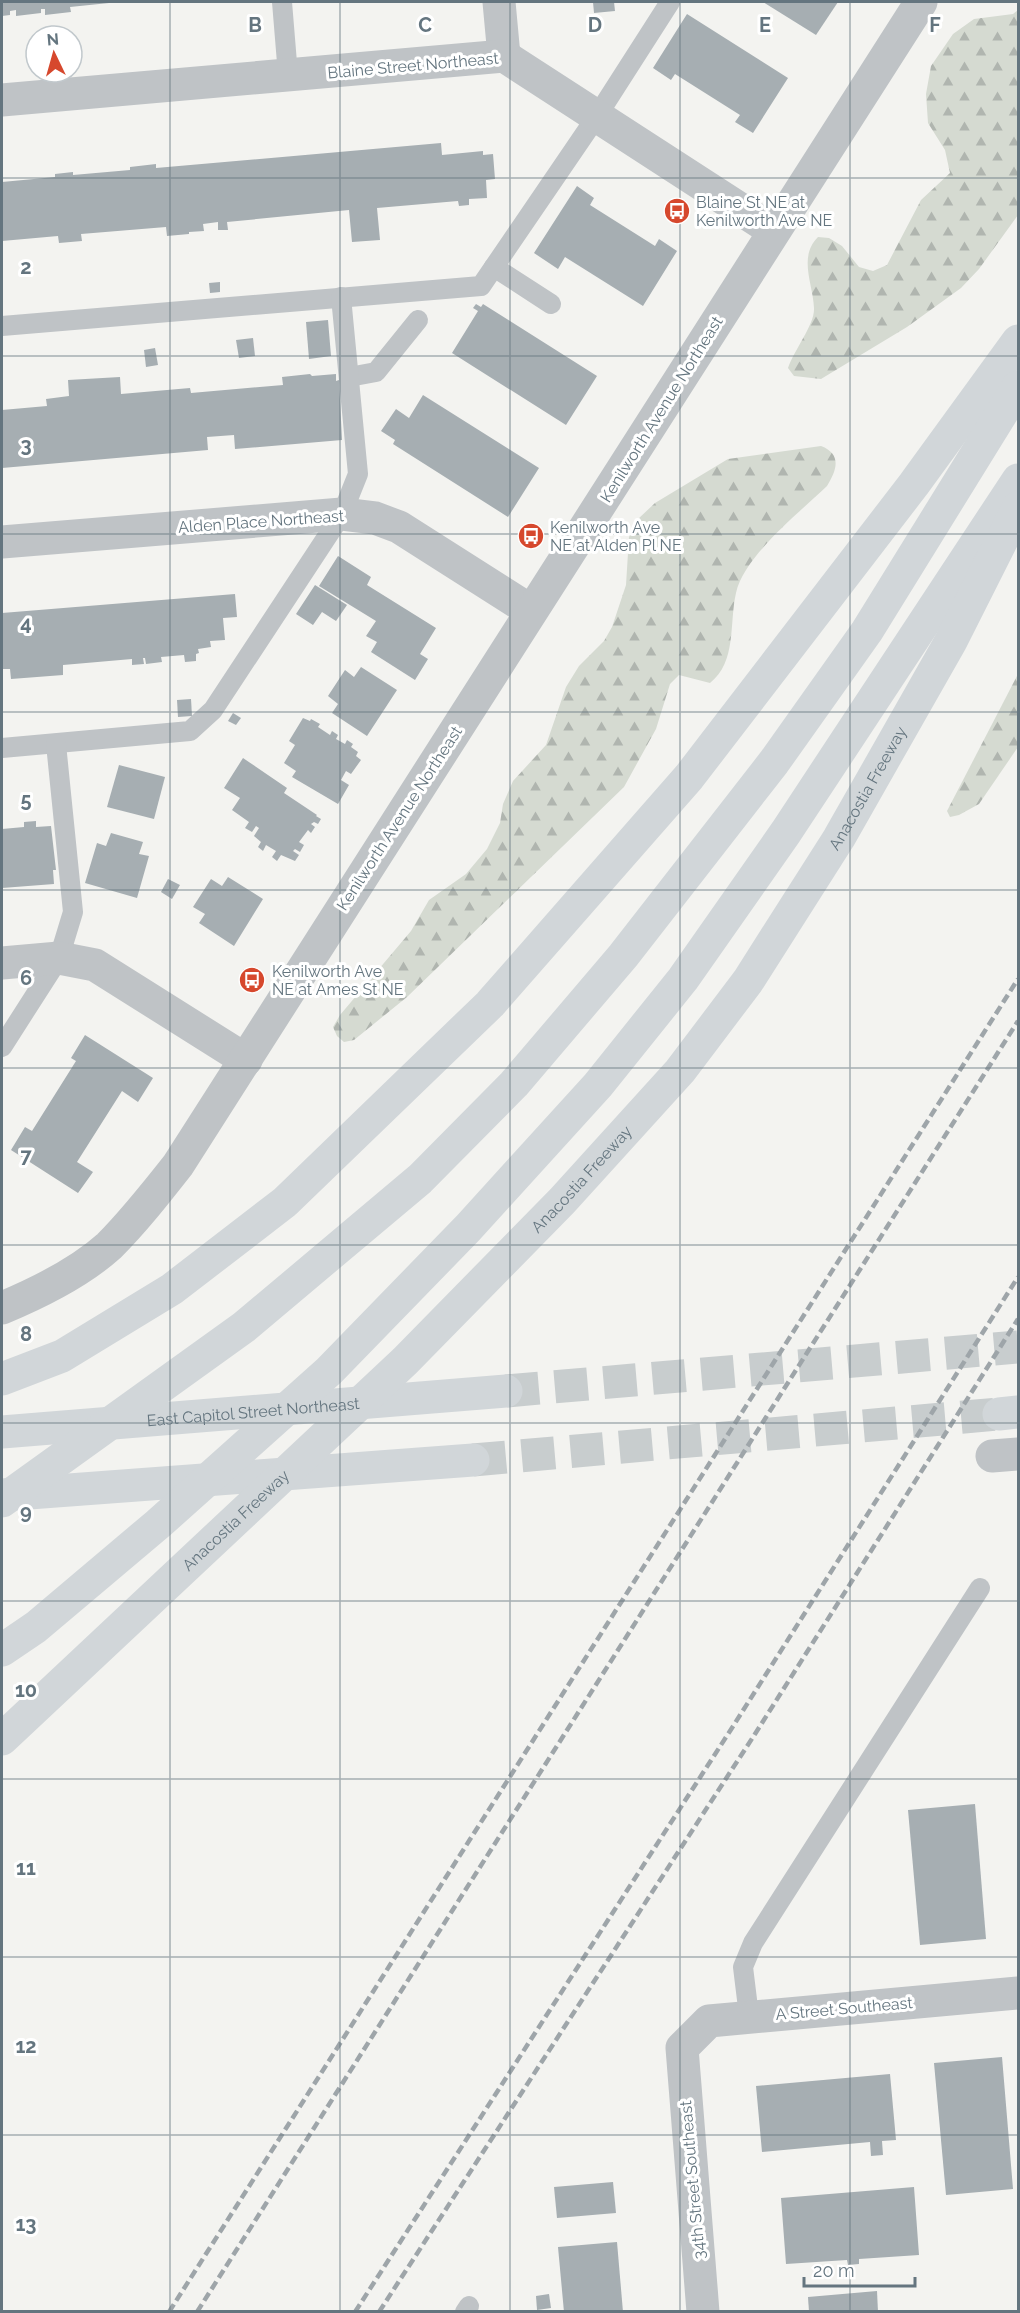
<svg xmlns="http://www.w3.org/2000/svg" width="1020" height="2313" font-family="Raleway,sans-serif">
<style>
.forest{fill:url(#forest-firs)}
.building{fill:#a6aeb2}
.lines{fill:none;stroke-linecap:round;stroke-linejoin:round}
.primary-tunnel{stroke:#c8cdce;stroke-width:33;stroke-dasharray:33 16;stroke-linecap:butt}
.lane{stroke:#bfc3c6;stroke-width:20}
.street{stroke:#bfc3c6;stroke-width:33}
.primary{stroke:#d1d6d9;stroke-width:33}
.highway{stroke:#d1d6d9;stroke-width:33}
.rail{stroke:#9ea5a9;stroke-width:4.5;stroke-dasharray:9 4.5;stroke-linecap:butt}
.grid{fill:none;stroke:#64757f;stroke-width:1.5;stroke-opacity:0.55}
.labels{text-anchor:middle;stroke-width:6;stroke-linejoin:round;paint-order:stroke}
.street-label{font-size:16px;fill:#64757f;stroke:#fff}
.poi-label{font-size:16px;fill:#64757f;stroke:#fff;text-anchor:start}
.grid-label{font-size:20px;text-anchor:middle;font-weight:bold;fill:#64757f;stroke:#fff;stroke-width:6;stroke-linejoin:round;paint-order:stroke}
</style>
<defs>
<pattern id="forest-firs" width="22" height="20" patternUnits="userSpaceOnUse" patternTransform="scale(1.5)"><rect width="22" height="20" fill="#d5dad1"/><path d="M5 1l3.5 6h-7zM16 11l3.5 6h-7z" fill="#b0b5af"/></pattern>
</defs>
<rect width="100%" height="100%" fill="#f3f3f0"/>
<g class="forest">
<path d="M 1018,10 L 1018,215 L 979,269 L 961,288 L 907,327 L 821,379 L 794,376 L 788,368 C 794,350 815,324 814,308 C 813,284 798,257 818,237 L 829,238 L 842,246 L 859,267 L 873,271 L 887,265 L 921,200 L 950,173 L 945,150 L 928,123 L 926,94 L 931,66 L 953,34 L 974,19 L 1013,14 Z"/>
<path d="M 821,446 C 842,454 837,470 827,486 C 799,513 744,556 736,593 C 729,623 737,662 710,683 L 679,675 L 670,684 L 656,729 L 624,787 L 407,997 L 354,1040 L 344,1042 L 337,1036 L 333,1027 L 340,1015 L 411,931 L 429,900 L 466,874 L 487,849 L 500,823 L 503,804 L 513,781 L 546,745 L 566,687 L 579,666 L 604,641 L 612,627 L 626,585 L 629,537 L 638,519 L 655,503 L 728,459 Z"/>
<polygon points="1018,674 1018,747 979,804 959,815 950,817 947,811"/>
</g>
<g class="building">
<polygon points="2,2 109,2 109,3 70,7 71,12 45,15 45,9 41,9 41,13 16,16 16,10 10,11 10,15 2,16"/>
<polygon points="593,2 614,2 615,11 594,13"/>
<polygon points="763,2 838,2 816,35"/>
<polygon points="687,14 788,78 753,133 735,122 740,115 675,74 671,80 653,68"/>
<polygon points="441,143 442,155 483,151 483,155 493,154 495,179 486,180 487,198 469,199 469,205 459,206 458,201 377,208 380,240 352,242 349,210 227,222 228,230 218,230 218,222 203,224 204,231 189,232 189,234 167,236 166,227 81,234 82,241 59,243 58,236 2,241 2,182 55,177 55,174 73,172 73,175 130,170 130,167 156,164 156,168"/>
<polygon points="577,186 594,198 590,205 655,246 659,239 677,251 643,306 565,257 558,269 534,253"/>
<polygon points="220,282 220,292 210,293 209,283"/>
<polygon points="476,304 481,307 483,304 597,376 566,425 452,353 478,311 473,308"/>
<polygon points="328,320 331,356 309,359 306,322"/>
<polygon points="253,338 255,356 239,358 236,340"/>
<polygon points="155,348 158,365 146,367 144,350"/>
<polygon points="310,374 312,376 336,374 336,381 339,380 342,440 235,449 234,435 207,437 208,450 2,468 2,410 47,406 46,399 69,396 68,380 120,377 121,394 190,388 191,393 283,385 282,377"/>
<polygon points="423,395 539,468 508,517 393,444 395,440 381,431 396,409 409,418"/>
<polygon points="338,556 371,577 367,585 436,628 420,654 428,659 415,680 371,652 377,642 366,636 376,621 319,586"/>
<polygon points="315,585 347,605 336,621 322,612 313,625 296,614"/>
<polygon points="235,594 237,617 223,618 225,640 210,641 211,647 198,649 199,653 196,654 196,661 185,662 184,655 161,657 162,662 146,664 145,658 143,658 144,664 132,665 132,659 63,665 63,675 11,679 10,669 2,669 2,613"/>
<polygon points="361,667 397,690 367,736 332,713 338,704 328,696 345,670 354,677"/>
<polygon points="191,699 192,716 178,717 177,700"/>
<polygon points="233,713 241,718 236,725 228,721"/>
<polygon points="303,718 310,721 311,719 320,724 318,727 330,735 332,731 338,735 336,739 345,744 347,740 353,744 351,747 358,752 356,756 361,760 351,774 346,771 341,780 349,785 338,804 292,777 296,771 284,763 295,745 289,741"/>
<polygon points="243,758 287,788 284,793 317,815 316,816 321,819 318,824 314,822 311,824 315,827 311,833 308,830 299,842 304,845 300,852 295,849 293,851 299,855 295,861 281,855 277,861 272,857 276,851 266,845 263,851 258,847 261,842 254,836 259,828 256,826 252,832 245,828 249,822 232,810 240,798 224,788"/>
<polygon points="119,765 165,777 154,819 107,807"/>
<polygon points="36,821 36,827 51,826 56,870 53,870 54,884 2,888 2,829 24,827 24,822"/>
<polygon points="111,833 143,842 139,854 149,856 137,898 85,883 97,843 106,846"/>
<polygon points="228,877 263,899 234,946 199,923 205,914 193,907 211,879 222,886"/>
<polygon points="168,879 180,885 172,899 161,892"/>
<polygon points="85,1035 153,1078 138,1102 122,1091 77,1162 93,1172 78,1193 11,1150 25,1127 32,1131 76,1061 71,1058"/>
<polygon points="975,1804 986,1939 920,1945 908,1810"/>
<polygon points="1002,2057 1013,2189 946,2195 934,2063"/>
<polygon points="890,2074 896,2140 882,2141 883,2155 871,2156 870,2142 762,2152 756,2086"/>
<polygon points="613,2182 616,2213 557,2218 554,2187"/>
<polygon points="914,2187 919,2255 859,2259 859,2264 848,2265 847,2260 786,2264 781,2198"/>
<polygon points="617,2242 623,2312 564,2312 558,2247"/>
<polygon points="877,2291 878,2312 809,2312 808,2297"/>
<polygon points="549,2294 551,2308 537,2310 536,2296"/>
</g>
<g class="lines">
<g class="primary-tunnel">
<polyline points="506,1391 1018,1347"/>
<polyline points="473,1460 999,1414"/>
</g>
<g class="lane">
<polyline points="282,2 288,75"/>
<polyline points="494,267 551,304"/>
<polyline points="2,326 481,286 597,116 670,2"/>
<polyline points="349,377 376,372 418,320"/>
<polyline points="2,748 190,731 213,710 342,514 358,474 341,297"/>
<polyline points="2,1047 59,958 73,912 56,744"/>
<polyline points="749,2016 743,1967 753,1943 980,1588"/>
<polyline points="465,2312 469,2306"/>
</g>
<g class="street">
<polyline points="499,2 504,56"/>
<polyline points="2,100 504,56 774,231"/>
<polyline points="2,542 342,514 375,518 399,527 531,611"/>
<polyline points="2,963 59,958 95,965 246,1060"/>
<path d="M 2,1308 C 38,1293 79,1273 109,1246 C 134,1221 156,1193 178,1165 L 921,2"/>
<polyline points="992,1456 1018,1454"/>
<polyline points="703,2312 682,2048 709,2021 1018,1993"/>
</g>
<g class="primary">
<polyline points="999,1414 1018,1412"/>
<path id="s1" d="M 2,1432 L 506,1391"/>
<polyline points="2,1495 473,1460"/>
</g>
<g class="highway">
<polyline points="2,1379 62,1356 172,1289 285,1202 490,1004 689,777 914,484 1018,341"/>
<polyline points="2,1501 244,1327 420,1179 514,1084 623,956 774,762 867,631 1018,387"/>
<polyline points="2,1650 36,1627 158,1524 329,1371 468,1228 598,1085 683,979 786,832 1018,480"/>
<path id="s2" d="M 2,1739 L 405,1361 L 562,1201 L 680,1071 L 748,981 L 839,838 L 951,641 L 1018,508"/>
</g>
<g class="rail">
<polyline points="169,2312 1018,979"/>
<polyline points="197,2312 1018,1021"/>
<polyline points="355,2312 730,1731 1018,1277"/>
<polyline points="379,2312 755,1734 1018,1319"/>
</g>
</g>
<path class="grid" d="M 170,2 L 170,2312M 340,2 L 340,2312M 510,2 L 510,2312M 680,2 L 680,2312M 850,2 L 850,2312M 2,178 L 1018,178M 2,356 L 1018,356M 2,534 L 1018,534M 2,712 L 1018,712M 2,890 L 1018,890M 2,1068 L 1018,1068M 2,1245 L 1018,1245M 2,1423 L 1018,1423M 2,1601 L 1018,1601M 2,1779 L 1018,1779M 2,1957 L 1018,1957M 2,2135 L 1018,2135"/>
<defs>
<g id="bus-disc" transform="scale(1.35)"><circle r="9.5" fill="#d6482d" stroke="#fff"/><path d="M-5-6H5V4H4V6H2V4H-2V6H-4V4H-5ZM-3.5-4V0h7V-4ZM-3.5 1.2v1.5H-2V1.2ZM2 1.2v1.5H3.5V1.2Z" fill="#fff"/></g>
</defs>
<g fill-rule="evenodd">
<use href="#bus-disc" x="677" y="211"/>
<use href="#bus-disc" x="531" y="536"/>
<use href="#bus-disc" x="252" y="980"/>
</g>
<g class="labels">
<g class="street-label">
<text transform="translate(413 65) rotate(-5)" y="6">Blaine Street Northeast</text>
<text transform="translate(661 409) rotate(-58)" y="6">Kenilworth Avenue Northeast</text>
<text transform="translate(261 521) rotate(-4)" y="6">Alden Place Northeast</text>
<text dy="6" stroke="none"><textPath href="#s2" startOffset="1292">Anacostia Freeway</textPath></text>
<text transform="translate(399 818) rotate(-57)" y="6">Kenilworth Avenue Northeast</text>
<text dy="6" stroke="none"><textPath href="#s2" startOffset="806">Anacostia Freeway</textPath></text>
<text dy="6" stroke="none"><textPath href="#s1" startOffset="252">East Capitol Street Northeast</textPath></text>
<text dy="6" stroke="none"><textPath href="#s2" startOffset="320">Anacostia Freeway</textPath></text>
<text transform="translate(844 2008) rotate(-5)" y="6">A Street Southeast</text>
<text transform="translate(692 2180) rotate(-95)" y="6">34th Street Southeast</text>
</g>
<g class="poi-label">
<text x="696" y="208">Blaine St NE at<tspan x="696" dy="18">Kenilworth Ave NE</tspan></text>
<text x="550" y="533">Kenilworth Ave<tspan x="550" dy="18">NE at Alden Pl NE</tspan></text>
<text x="272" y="977">Kenilworth Ave<tspan x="272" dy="18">NE at Ames St NE</tspan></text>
</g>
</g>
<g class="grid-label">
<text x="255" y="32">B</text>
<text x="425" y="32">C</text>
<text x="595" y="32">D</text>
<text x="765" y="32">E</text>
<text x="935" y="32">F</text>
<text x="26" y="274">2</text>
<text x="26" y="452">3</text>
<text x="26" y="630">4</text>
<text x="26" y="807">5</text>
<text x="26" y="985">6</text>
<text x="26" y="1163">7</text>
<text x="26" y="1341">8</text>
<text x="26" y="1519">9</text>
<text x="26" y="1697">10</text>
<text x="26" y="1875">11</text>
<text x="26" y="2053">12</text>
<text x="26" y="2231">13</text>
</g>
<rect width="1020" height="2313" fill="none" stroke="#64757f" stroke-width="6"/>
<g transform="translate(54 54) rotate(355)"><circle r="28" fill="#ffffff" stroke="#c1c8cc" stroke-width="1.5"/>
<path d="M0-4.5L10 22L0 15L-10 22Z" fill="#d6482d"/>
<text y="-9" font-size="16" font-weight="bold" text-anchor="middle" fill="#64757f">N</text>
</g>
<path d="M804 2277v9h111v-9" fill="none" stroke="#64757f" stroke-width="3"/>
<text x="813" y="2277" font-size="18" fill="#64757f" stroke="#ffffff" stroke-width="4.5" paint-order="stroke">20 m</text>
</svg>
